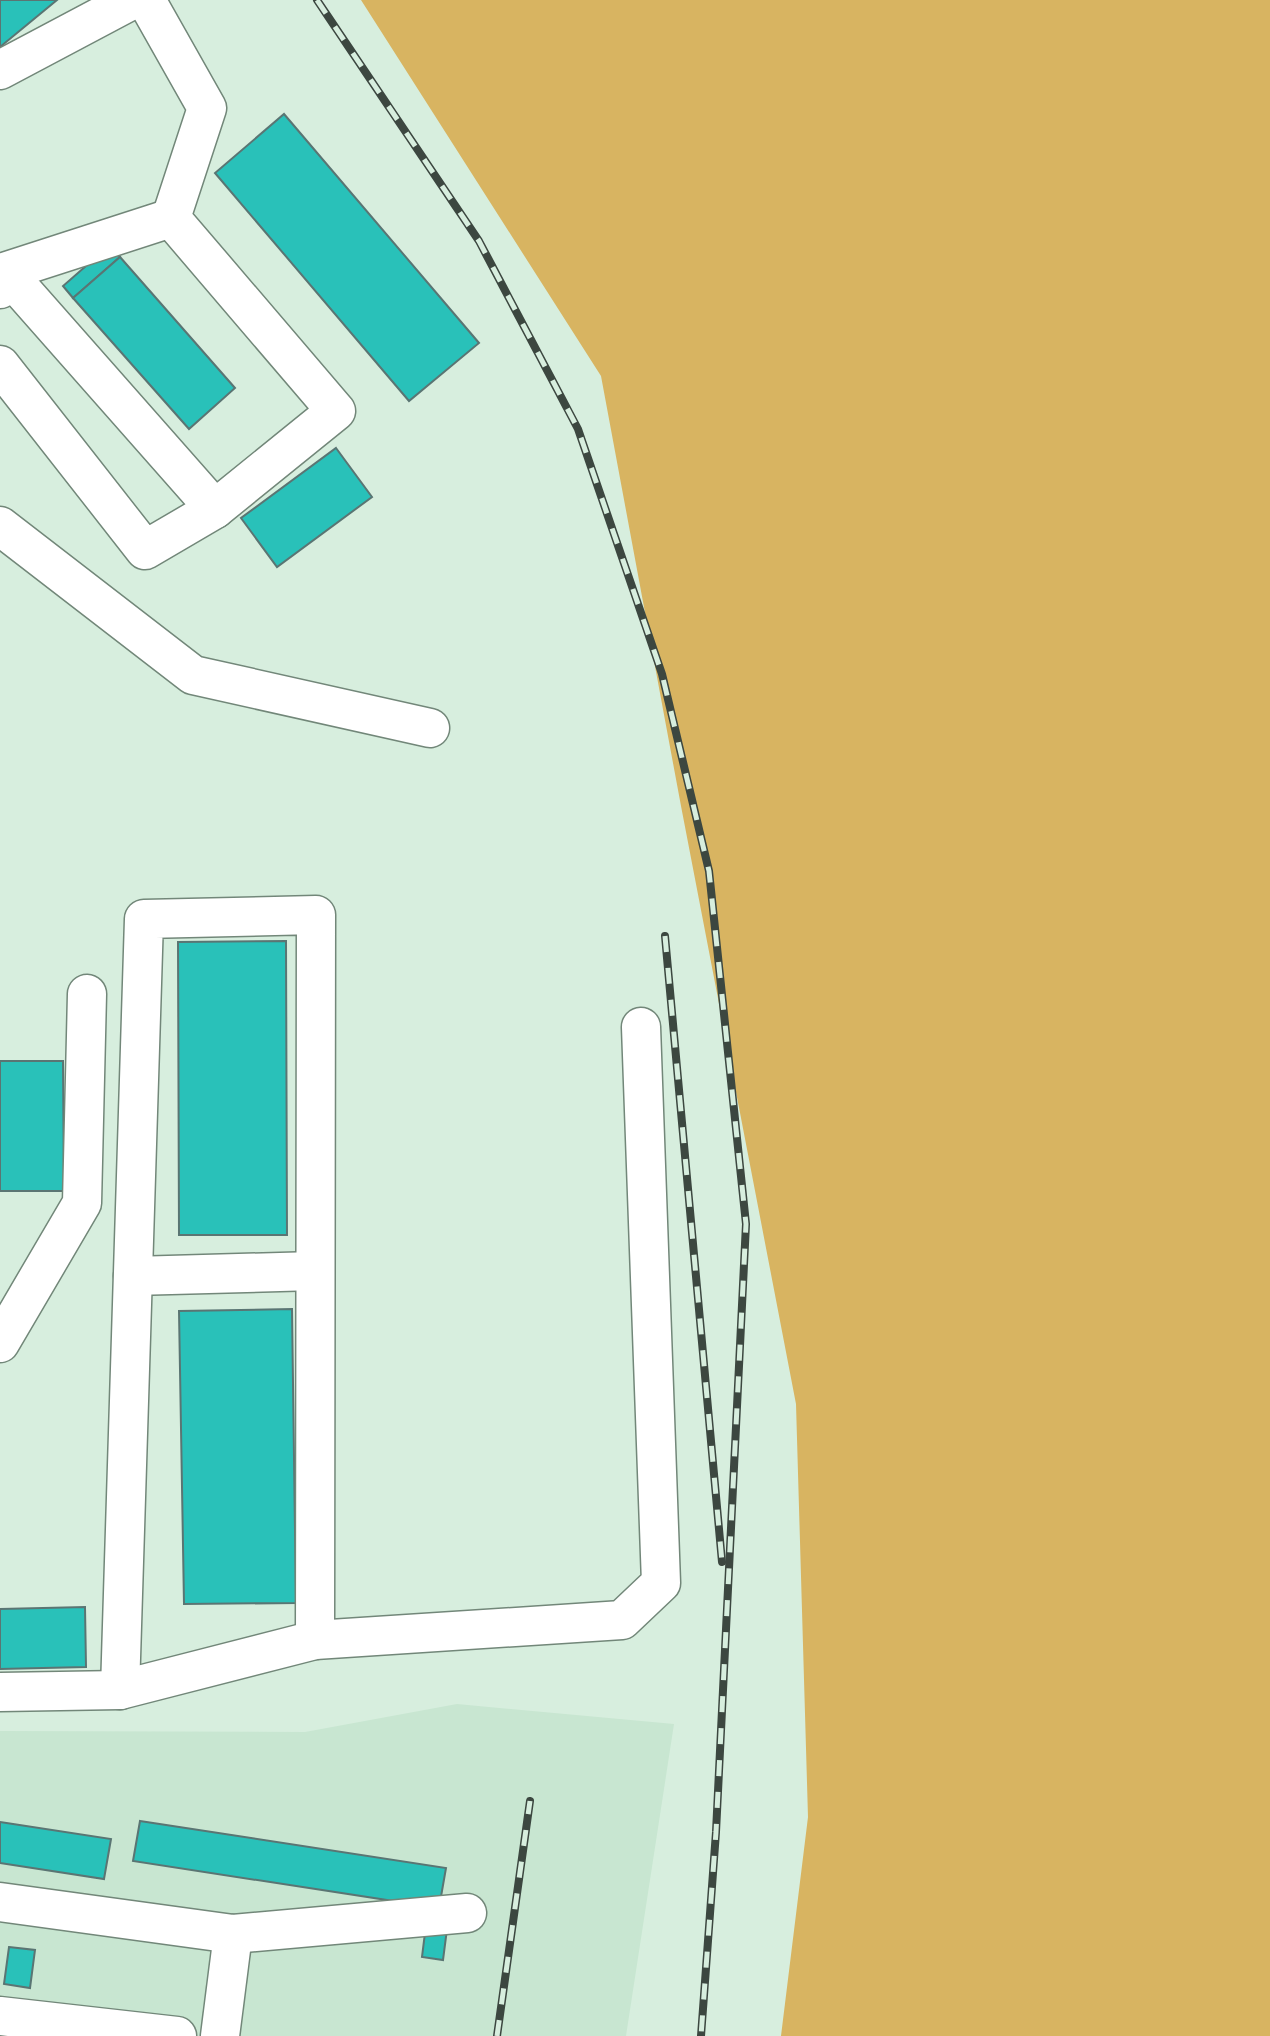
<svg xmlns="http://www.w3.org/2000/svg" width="1270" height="2036" font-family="'PT Sans',sans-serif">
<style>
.built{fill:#c8e6d1}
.green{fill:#d8b461}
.building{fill:#29c1b9;stroke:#5a7573;stroke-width:2}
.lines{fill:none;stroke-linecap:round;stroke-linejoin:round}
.minor-casing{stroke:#728779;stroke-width:41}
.minor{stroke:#fff;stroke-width:38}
.rail-casing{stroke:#3c4740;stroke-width:8}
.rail{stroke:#d7eede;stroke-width:5;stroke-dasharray:16;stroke-linecap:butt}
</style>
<rect width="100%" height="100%" fill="#d7eede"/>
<polygon class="built" points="457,1704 674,1724 626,2036 0,2036 0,1731 305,1732"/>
<polygon class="green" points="361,0 1270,0 1270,2036 781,2036 808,1817 796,1404 681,806 601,376"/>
<g class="building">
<polygon points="0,0 57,0 0,47"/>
<polygon points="284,114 479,343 409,401 215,173"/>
<polygon points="110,245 120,257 73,298 63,286"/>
<polygon points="120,257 235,388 189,429 73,298"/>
<polygon points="336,448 372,497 277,567 241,518"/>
<polygon points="286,941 287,1235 179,1235 178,942"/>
<polygon points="0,1061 63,1061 64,1191 0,1191"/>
<polygon points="292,1309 296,1603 184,1604 179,1311"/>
<polygon points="85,1607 86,1667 0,1669 0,1609"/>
<polygon points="140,1821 446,1868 439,1908 133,1861"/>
<polygon points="0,1822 111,1839 104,1879 0,1863"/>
<polygon points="426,1925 447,1929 443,1960 422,1957"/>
<polygon points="9,1947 35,1950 30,1988 4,1984"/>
</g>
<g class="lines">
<g class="minor-casing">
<g id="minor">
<polyline points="0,70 132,0"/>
<polyline points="6,272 215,509 336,411 171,218 207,108 146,0"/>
<polyline points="0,289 7,271 171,218"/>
<polyline points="0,365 145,550 215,509"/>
<polyline points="0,526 193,675 430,728"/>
<polyline points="133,1276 315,1271"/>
<polyline points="0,1343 82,1203 87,994"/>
<polyline points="120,1690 144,919 316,915 315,1640"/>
<polyline points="0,1692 120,1690 315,1640 622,1620 661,1583 641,1027"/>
<polyline points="0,1902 233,1934 467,1913"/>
<polyline points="0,2016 177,2036"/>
<polyline points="220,2036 233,1934"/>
</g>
</g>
<use href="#minor" class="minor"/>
<g class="rail-casing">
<g id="rail">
<polyline points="317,0 479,241 578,429 662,674 709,871 746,1224 716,1832 701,2036"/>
<polyline points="665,936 722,1562"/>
<polyline points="497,2036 530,1801"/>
</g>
</g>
<use href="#rail" class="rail"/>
</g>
</svg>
